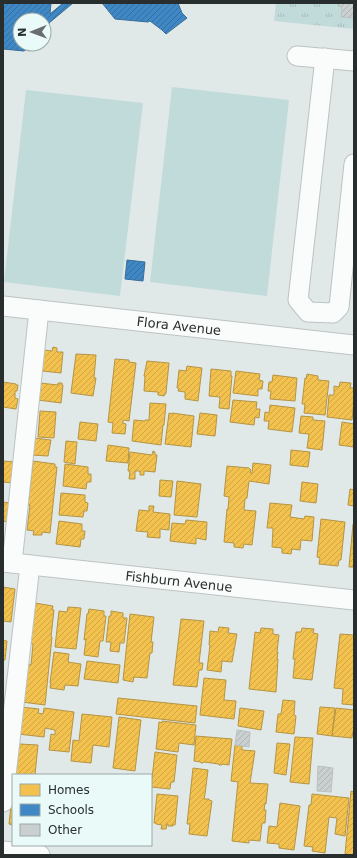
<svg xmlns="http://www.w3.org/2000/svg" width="357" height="858" font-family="'DejaVu Sans',sans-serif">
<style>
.park{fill:url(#park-tufts)}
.pitch{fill:#c1dbdb}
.homes{fill:url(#homes-hatch);stroke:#b59544}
.schools{fill:url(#schools-hatch);stroke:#386d97}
.building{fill:url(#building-hatch);stroke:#bbc1c1}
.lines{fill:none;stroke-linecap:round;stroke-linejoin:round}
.minor-casing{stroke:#bdc3c2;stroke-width:21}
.minor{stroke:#fafcfc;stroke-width:19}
.labels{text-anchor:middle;stroke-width:4;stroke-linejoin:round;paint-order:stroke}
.street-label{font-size:13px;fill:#282e2d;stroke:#eafaf9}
</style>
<defs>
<pattern id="park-tufts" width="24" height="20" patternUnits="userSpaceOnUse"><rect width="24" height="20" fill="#c1dbdb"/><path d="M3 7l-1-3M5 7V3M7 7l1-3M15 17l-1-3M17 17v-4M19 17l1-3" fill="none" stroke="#a6bcbc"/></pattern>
<pattern id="homes-hatch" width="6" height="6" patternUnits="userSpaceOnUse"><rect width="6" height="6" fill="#f2c14e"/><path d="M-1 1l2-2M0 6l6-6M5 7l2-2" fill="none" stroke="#d0a644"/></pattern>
<pattern id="schools-hatch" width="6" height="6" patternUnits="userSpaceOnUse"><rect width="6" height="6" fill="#3f88c5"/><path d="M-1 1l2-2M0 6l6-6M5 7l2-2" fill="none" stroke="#3570a0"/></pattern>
<pattern id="building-hatch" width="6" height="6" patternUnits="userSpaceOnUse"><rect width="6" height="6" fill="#cad0d0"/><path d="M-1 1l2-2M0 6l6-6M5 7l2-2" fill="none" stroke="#aeb3b3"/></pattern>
</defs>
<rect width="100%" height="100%" fill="#e0e8e8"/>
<polygon class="park" points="276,3 354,3 354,29 274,21"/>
<g class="pitch">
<polygon points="172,87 289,100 267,296 150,282"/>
<polygon points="26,90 143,103 120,296 4,282"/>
</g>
<g class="homes">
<polygon points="53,347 57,348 57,352 63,352 61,373 42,371 44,350 52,351"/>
<polygon points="76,354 96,355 94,378 96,378 93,396 71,393"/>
<polygon points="115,359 129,360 129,362 136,363 129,421 123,420 123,423 126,424 125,434 112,433 113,423 108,422"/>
<polygon points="147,361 169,363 166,393 164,396 158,395 158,392 144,391 145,376 144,376"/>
<polygon points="187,366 202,368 198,401 185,399 185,392 178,391 179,388 177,388 179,370 186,371"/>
<polygon points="211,369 231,371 231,376 232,376 229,409 219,408 220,397 209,396"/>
<polygon points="236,371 260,374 259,380 263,381 262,389 258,389 258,396 233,393"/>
<polygon points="307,374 318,376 318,380 329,381 325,415 304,413 305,404 302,404 305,378 306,379"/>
<polygon points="273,375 297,378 295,401 270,399 271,391 268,391 269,382 272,382"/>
<polygon points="3,382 16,384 16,385 18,385 17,391 15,391 15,398 18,399 16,409 3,407"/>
<polygon points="340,382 351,383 350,388 354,388 354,401 352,420 327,417 329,395 334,395 334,386 339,387"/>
<polygon points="40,383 58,385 58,383 62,383 62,385 63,385 61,403 38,400"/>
<polygon points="233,400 257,402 256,409 260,409 259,418 255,417 254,425 230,422"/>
<polygon points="150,403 166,404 164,425 163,425 161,445 132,441 134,420 145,421 145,420 149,420"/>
<polygon points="270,405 295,408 292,432 268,429 269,421 264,421 265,412 269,413"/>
<polygon points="40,411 56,412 54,438 38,437"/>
<polygon points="169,413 172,414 172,413 194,416 191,447 165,444"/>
<polygon points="200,413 217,415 215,436 197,434"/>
<polygon points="301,416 313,417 313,420 325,421 322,450 307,448 309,434 299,433"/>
<polygon points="80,422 98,424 96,441 78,439"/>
<polygon points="342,422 354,424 354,447 339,445"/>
<polygon points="34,438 51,440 48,456 32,455"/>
<polygon points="66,441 77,442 75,464 64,462"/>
<polygon points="108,445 129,448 128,463 106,461"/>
<polygon points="291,450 310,452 308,467 290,465"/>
<polygon points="153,451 155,452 155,455 157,455 155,472 144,471 144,475 140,475 140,471 135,471 135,479 129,479 130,471 128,471 130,452 152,455"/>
<polygon points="3,461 15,462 13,483 3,482"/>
<polygon points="33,461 55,464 55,467 57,467 50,533 42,532 42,535 33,535 34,531 27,530 30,505 28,505"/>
<polygon points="253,463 271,465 269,484 249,481 247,498 245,499 244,510 256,511 252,545 244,544 243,548 234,547 234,543 224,542 227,509 228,509 229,497 224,496 227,466 249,468 251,470 250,473 252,473"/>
<polygon points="65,464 88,467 88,474 91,474 91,482 87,482 86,489 63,486"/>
<polygon points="160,480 173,481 171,497 159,496"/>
<polygon points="177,481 201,484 197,517 174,515"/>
<polygon points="302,482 318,484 316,503 300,501"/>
<polygon points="350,489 354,490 354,506 348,505"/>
<polygon points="61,493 85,495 85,502 88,503 87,511 84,511 83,517 59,515"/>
<polygon points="3,502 10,503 8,522 3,521"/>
<polygon points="270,503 292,505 290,517 304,519 305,516 314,517 312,541 301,540 300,550 292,549 291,554 282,553 282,548 272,547 273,528 267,528"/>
<polygon points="149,506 154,506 153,512 170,514 169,530 160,529 160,538 147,537 148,532 136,531 139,510 149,511"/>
<polygon points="321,519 345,522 341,560 339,560 338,566 319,564 320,558 317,557"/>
<polygon points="186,520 207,522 206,540 196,538 196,544 170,541 172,523 185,524"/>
<polygon points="59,521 82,524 82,531 85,531 84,539 81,539 80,547 56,544"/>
<polygon points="353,524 354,524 354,567 349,567"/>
<polygon points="3,587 15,589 11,622 3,621"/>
<polygon points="35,603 53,606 52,610 54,610 51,637 52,637 45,705 22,702 27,664 31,665 33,644 30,643"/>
<polygon points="68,607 81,608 76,649 55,647 59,611 67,612"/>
<polygon points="89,609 104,611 104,616 106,616 103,641 100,641 98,657 84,655 86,639 84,640 87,614 88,614"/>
<polygon points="111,611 123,613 123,618 127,618 124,643 120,643 119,652 110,651 111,642 106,642 109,616 111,616"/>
<polygon points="130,614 154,617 151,642 153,642 152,653 150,653 147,678 134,677 133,682 123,680"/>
<polygon points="181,619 204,621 199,663 203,663 202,670 199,670 197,687 173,685"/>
<polygon points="219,627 229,628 228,633 237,634 232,662 222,661 221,672 207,670 210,645 209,645 210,631 218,632"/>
<polygon points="261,628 273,629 273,634 279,635 277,652 278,652 277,659 278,659 276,692 249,689 255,632 260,633"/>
<polygon points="302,628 314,629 313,633 318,634 312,680 293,678 295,659 293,659 296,632 301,632"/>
<polygon points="340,634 354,635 354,705 342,704 343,689 334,688"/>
<polygon points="3,640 7,641 5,660 3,660"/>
<polygon points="54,652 69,654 68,662 81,664 78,686 65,685 64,690 50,688 51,683 50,683"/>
<polygon points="87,661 120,665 118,683 84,679"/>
<polygon points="204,678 226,680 224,700 236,701 234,719 200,715"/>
<polygon points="118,698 197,706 195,723 116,714"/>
<polygon points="283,700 295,701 294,715 296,716 294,734 276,732 278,714 281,714"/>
<polygon points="21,707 39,709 38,713 43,714 44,708 74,712 69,752 49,750 51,734 55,735 55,730 45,728 44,737 18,734"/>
<polygon points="320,707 335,708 332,736 317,734"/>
<polygon points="240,708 264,711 261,730 238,726"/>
<polygon points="336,708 354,710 354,731 353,731 352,738 332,736"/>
<polygon points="82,714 112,717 109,747 93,745 91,763 71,761 73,740 79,741"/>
<polygon points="119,717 141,720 135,771 113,768"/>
<polygon points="162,721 196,725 194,745 179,743 178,752 156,749 159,722 162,723"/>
<polygon points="196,736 232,739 229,765 222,764 222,765 219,765 219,764 204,762 203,763 201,763 201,762 194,761"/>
<polygon points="295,737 313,738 309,784 290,782"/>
<polygon points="277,743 290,744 286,775 274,773"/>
<polygon points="19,744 38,745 35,775 13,775 15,767 17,767"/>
<polygon points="235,745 242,746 242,750 255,751 250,783 268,784 266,804 265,803 264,810 266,810 265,823 262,823 260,841 249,840 249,843 232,841 238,782 231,781"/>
<polygon points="155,752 177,755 174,782 171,782 170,789 151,787"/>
<polygon points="193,768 208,770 205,794 204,799 209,799 209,800 212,801 207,836 189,834 190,824 187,824"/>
<polygon points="351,791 354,792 354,855 345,854"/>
<polygon points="157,794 178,796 175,825 172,825 173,826 168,826 168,824 167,824 166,829 161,829 162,825 156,824 156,823 154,823"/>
<polygon points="312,794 349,798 345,836 335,834 337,818 329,817 325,853 312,851 313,847 304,846 309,805 311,805"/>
<polygon points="280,803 300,806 294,850 279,848 279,844 267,843 269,826 277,827"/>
<polygon points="11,805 13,805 13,825 9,824"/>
</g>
<g class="schools">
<polygon points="3,3 51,3 50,14 62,4 61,3 73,3 49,23 48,32 44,35 44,20 20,20 20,44 34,44 24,51 3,49"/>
<polygon points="102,3 178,3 182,13 187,18 166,34 162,30 150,21 148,22 115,19"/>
<polygon points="127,260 145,262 143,281 125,279"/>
</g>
<g class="building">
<polygon points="333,3 354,3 354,18 341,17 342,9 338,3"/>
<polygon points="237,730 250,732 249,747 235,745"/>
<polygon points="318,766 333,768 331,792 317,791"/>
</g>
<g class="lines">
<g class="minor-casing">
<g id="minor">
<polyline points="297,56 354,61"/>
<polyline points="325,58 298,300 308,312 333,313 339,307 354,164"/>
<path id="s1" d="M 3,306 L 354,345"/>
<path id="s2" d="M 3,562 L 354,600"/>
<polyline points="12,563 39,310"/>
<polyline points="3,802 30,565"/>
<polyline points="3,851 40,855"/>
</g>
</g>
<use href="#minor" class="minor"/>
</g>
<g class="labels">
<g class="street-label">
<text dy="5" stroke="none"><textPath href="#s1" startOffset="177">Flora Avenue</textPath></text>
<text dy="5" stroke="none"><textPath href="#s2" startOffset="177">Fishburn Avenue</textPath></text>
</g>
</g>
<rect width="357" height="858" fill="none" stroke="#282e2d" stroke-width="8"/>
<rect x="12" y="774" width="140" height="72" fill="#eafaf9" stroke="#9ca8a7"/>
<rect x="20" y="784" width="20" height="12" fill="#f2c14e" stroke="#9ca8a7"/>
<text x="48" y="794" font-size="12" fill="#282e2d">Homes</text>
<rect x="20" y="804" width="20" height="12" fill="#3f88c5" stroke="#9ca8a7"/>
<text x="48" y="814" font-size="12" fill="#282e2d">Schools</text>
<rect x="20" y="824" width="20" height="12" fill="#cad0d0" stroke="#9ca8a7"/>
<text x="48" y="834" font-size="12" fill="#282e2d">Other</text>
<g transform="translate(32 32) rotate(269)"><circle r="19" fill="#eafaf9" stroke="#9ca8a7"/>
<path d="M0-3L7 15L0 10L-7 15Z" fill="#686f6e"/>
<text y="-6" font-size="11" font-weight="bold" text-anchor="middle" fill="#282e2d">N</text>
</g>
</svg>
